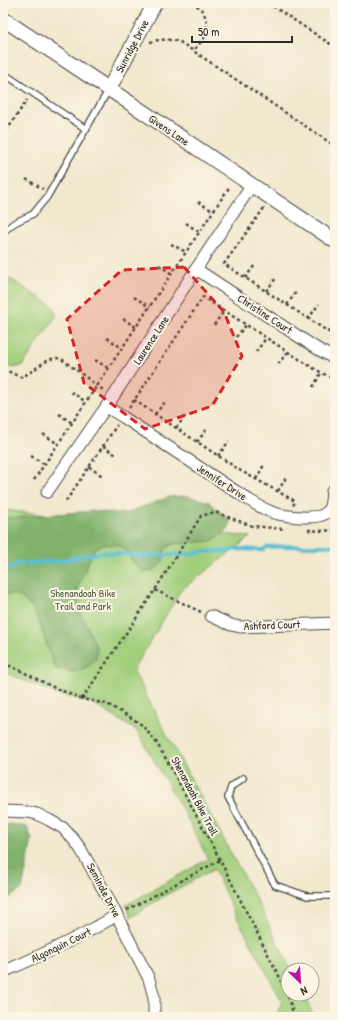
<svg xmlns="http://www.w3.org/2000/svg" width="338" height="1020" font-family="'Patrick Hand',sans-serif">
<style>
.green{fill:#a2cf7d;stroke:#667d54}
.forest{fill:#81b26c;stroke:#566e4c}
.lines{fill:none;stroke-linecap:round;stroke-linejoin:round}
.stream{stroke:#57bfd4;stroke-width:4}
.service-casing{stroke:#494743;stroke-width:8}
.minor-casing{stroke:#494743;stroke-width:13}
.tertiary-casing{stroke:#494743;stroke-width:16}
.path{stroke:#494743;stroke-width:2.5;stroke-dasharray:3 3;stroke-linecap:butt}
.service{stroke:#fff;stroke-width:5.5}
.minor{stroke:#fff;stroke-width:11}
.tertiary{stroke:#fff;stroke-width:14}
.marked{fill:#d62828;fill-opacity:0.2;stroke:#d62828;stroke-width:3;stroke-dasharray:8 5;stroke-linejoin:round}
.labels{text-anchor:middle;stroke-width:4;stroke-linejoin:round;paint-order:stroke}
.street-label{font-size:11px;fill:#2b2b2b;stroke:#fcf5e5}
.park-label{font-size:11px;fill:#4f5c44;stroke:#fcf5e5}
</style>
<rect width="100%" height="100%" fill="#fcf5e5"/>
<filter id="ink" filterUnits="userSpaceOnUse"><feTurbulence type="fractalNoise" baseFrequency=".025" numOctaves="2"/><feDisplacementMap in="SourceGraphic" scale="8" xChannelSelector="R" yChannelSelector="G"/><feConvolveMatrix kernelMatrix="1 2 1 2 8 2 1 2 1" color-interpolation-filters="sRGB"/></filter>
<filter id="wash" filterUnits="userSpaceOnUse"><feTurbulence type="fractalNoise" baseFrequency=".012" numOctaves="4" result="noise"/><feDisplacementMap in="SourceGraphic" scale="16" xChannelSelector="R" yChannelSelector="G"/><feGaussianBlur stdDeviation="0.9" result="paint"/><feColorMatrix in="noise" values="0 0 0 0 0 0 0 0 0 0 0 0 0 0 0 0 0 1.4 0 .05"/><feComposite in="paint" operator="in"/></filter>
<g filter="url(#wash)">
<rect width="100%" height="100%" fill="#f1e8cd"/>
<g class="green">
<polygon points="9,278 54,307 56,316 22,366 12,368 3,362 3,279"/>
<polygon points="3,510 250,537 181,590 133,670 167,735 257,901 291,970 288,970 288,994 303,994 314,1017 276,1017 282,1001 233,910 214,869 164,896 131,917 126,905 208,859 185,814 137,731 91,702 57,694 3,672"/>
</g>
<g class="forest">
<path d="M 187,496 L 209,502 L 230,521 L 228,530 L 211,541 L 173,544 L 165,548 L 163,562 L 154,570 L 143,572 L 133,562 L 127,551 L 118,545 L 103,544 L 94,549 L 78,587 L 79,610 L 97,648 L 96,659 L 87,667 L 75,672 L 56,669 C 54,664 52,659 50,655 C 43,635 37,602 15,595 C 12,594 7,595 3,595 L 3,517 L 11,518 L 92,511 L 125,514 L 169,497 Z"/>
<polygon points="11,824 27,827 32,840 22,889 7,899 3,901 3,825"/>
</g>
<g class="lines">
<polyline class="stream" points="3,568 11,568 17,564 59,561 103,552 139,556 195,554 199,552 231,551 235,549 263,550 267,547 293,546 331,546 335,544"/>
</g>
</g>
<g filter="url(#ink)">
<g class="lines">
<g class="service-casing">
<g id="service">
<polyline points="3,73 86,129"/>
<polyline points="3,232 14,223 33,214 47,197 109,89"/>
<polyline points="243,778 231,787 228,797 275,885 307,896 335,896"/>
</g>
</g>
<g class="minor-casing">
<g id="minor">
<polyline points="196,269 316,348 335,359"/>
<path d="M 107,407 L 123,417 L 249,500 C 257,505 265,510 274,513 C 285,516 319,521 327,512 C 332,507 331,498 332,491"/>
<polyline points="47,492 113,397 196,269 252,185"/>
<polyline points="211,616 231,625 240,627 335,623"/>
<polyline points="3,811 28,812 37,814 49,820 63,828 74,840 80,848 107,896 149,979 154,997 154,1017"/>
<path d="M 3,972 C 42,955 81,937 117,915"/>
</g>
</g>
<g class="tertiary-casing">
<g id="tertiary">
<polyline points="3,19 124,99 335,241"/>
<polyline points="109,89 155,3"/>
</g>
</g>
<g class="path">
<polyline points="191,3 201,8 206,18 207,25 205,37 193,51"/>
<polyline points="268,3 335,47"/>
<polyline points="282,3 286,5 287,3"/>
<path d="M 150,42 C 159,39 170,39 180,42 L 335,146"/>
<polyline points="3,136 27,100"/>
<polyline points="26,179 43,189"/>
<polyline points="198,202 213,211"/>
<polyline points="264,208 224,264 335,336"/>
<polyline points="186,223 199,232"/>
<polyline points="171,244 186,252"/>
<polyline points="159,265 172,274"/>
<polyline points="245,278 255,265"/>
<polyline points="266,291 277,277"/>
<polyline points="134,297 150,307"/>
<polyline points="287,305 296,292"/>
<polyline points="123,319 136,327"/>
<polyline points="308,319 319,304"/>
<polyline points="214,325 224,311"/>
<polyline points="236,337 246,325"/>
<polyline points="107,338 122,348"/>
<polyline points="256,352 266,338"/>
<polyline points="95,360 108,368"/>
<polyline points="278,364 288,352"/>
<path d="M 3,371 L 6,370 L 20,377 C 31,375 46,357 57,358 C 59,358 61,360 63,360 L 103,390"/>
<polyline points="313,387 321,373"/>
<polyline points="71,392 86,402"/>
<polyline points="134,400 241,471 295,501 293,506"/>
<polyline points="129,408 203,297 313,368 335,380"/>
<polyline points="59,414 72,423"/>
<polyline points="155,414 165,402"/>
<polyline points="176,428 187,414"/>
<polyline points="43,434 58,444"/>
<polyline points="197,442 207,429"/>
<polyline points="103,446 116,455"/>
<polyline points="31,456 44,464"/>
<polyline points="218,456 229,441"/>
<polyline points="89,467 104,477"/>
<polyline points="256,479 264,465"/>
<polyline points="34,480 230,186"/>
<polyline points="278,491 287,476"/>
<polyline points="66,501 117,425"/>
<polyline points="308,530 319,531 335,530"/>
<polyline points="155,590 201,612"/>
<polyline points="3,663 17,669 53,687 82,699 107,704 130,717 142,725 146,730 156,742 169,764 220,860 279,976 289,999 294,1017"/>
<polyline points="82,699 155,590 201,516 215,512 252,526 285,529"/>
<polyline points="127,910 220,860"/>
</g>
<use href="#service" class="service"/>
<use href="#minor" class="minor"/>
<use href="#tertiary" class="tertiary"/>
</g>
</g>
<path class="marked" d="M 184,267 L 224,312 L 242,356 L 212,406 L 145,429 L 84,383 L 67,319 L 122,270 Z"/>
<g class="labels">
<g class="street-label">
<text transform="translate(132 46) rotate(-62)" y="4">Sunridge Drive</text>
<text transform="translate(169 130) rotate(34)" y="4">Givens Lane</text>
<text transform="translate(265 314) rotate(33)" y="4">Christine Court</text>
<text transform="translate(151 340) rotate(-57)" y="4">Laurence Lane</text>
<text transform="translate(222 482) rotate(33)" y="4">Jennifer Drive</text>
<text transform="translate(272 625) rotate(-2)" y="4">Ashford Court</text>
<text transform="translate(195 796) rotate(62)" y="4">Shenandoah Bike Trail</text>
<text transform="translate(104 890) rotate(62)" y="4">Seminole Drive</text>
<text transform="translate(61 945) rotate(-26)" y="4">Algonquin Court</text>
</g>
<g class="park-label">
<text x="83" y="597">Shenandoah Bike<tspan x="83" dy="13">Trail and Park</tspan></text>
</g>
</g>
<rect width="338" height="1020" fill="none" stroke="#fcf5e5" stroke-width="16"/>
<g transform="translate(300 982) rotate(155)"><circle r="19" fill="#fcf5e5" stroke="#a8a49b"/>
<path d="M0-3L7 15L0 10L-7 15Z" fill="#b5179e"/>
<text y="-6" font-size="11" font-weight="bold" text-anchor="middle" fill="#2b2b2b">N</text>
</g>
<path d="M192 36v6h100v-6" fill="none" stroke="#2b2b2b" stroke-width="2"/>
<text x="198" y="36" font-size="12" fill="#2b2b2b" stroke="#fcf5e5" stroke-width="3" paint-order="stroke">50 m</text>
</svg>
